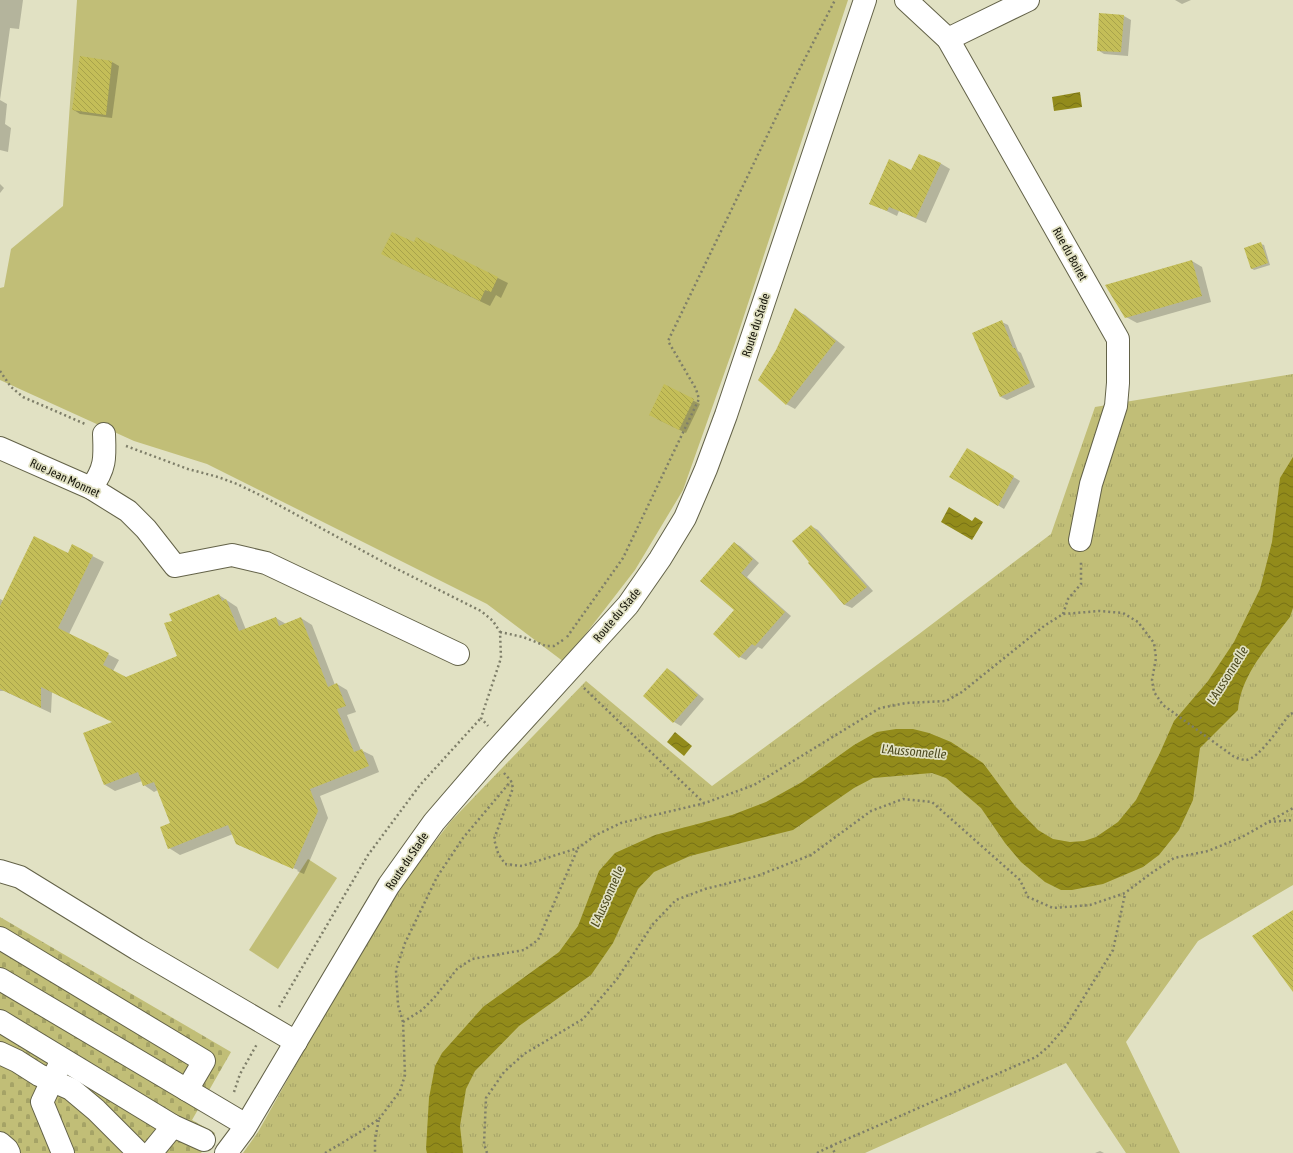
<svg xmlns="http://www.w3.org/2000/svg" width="1293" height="1153" font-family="'Asap Condensed',sans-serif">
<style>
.grass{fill:url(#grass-tufts)}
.cemetery{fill:url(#cemetery-stones)}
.pitch{fill:#c1be77}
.water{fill:url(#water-waves)}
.shadow{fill:#0003}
.building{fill:url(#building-back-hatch)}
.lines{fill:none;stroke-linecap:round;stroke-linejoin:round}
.minor-casing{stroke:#636248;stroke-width:24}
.major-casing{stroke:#636248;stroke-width:24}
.path{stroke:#7e7e69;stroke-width:2.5;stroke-dasharray:2 3;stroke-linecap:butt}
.minor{stroke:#fff;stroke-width:22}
.major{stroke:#fff;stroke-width:22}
.labels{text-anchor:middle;stroke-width:3.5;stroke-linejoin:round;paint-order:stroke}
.street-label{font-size:12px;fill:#19180d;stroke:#e1e1c3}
.water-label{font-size:13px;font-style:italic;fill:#4d4a20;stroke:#e1e1c3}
</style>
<defs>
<pattern id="grass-tufts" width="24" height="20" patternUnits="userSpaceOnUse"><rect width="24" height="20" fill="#c1be77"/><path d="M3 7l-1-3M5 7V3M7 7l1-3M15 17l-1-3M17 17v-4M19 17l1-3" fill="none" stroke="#a5a366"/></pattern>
<pattern id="cemetery-stones" width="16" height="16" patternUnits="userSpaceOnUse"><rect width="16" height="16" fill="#c1be77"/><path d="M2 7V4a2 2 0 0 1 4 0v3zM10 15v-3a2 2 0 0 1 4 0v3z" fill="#a5a366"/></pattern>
<pattern id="water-waves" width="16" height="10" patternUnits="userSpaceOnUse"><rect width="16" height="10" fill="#928b1b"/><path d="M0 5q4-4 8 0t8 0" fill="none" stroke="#767116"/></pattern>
<pattern id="building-back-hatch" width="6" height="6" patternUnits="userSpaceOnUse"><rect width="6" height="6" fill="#c4be58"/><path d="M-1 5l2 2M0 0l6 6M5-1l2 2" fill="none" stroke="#a8a34b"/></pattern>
</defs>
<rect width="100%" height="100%" fill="#e1e1c3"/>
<polygon class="grass" points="1293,374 1293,885 1198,941 1126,1042 1180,1153 1126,1153 1066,1063 865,1153 243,1153 258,1132 316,1029 407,878 451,821 586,681 712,786 919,634 1051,534 1095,407"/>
<polygon class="cemetery" points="0,917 231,1052 192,1120 215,1133 201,1153 0,1153"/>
<g class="pitch">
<polygon points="77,0 848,0 735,343 683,490 635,570 564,662 487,604 207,464 134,441 0,380 0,288 4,287 11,249 63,206"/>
<polygon points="308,859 337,878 278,969 249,950"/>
</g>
<g class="water">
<polygon points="1080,92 1082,107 1054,111 1052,97"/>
<path d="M 1293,457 L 1293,608 L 1290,617 C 1269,645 1241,674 1238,710 L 1200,748 L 1193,800 L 1179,830 L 1159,855 L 1143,867 L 1103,884 L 1072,890 L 1061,890 L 1045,882 L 1021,862 L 1005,843 L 981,808 L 946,778 L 932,773 L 873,778 L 854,788 L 793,830 L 690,856 L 654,872 L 638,889 L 613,943 L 591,975 L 519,1026 L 475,1071 L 466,1089 L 460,1126 L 463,1153 L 427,1153 L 426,1149 L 429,1098 L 435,1066 L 442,1053 L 483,1007 L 559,952 L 578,926 L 599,871 L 615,853 L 655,835 L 732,815 L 766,802 L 802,782 L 854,745 L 877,732 L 896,729 L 913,729 L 929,733 L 951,742 L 983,763 L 1015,806 L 1038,830 L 1053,839 L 1070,842 L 1084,841 L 1096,837 L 1118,822 L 1136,800 L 1159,755 L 1174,721 L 1208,681 L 1234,642 L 1260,589 L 1272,542 L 1280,478 Z"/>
<polygon points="949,507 972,521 975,517 983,522 972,540 941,522"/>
<polygon points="675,732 692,746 684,756 667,742"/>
</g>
<g class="shadow">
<polygon points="0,0 23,0 19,29 10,28 0,100 7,104 5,124 11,128 8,152 0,150"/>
<polygon points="1175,0 1191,0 1182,4"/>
<polygon points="1100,14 1124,16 1131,20 1128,56 1104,54 1098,50"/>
<polygon points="81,57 112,62 119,66 112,118 80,114 74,110"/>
<polygon points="940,163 950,169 926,223 899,211 897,216 870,203 912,171"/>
<polygon points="0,184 4,188 0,193"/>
<polygon points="417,238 508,283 501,298 496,295 490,306 392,259 414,243"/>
<polygon points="1261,244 1264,245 1270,265 1254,270 1251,268"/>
<polygon points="1192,261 1202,267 1211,302 1137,323 1126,317"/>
<polygon points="795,310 805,315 845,347 795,409 786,404 777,351"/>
<polygon points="1002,322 1008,325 1018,351 1021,353 1035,387 1007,400 1001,397"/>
<polygon points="664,386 700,404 686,433 657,419"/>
<polygon points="967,449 1020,481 1004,509 951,477"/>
<polygon points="811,526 818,530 873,591 852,608 845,605 810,563"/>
<polygon points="734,543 740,546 759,563 747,577 791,616 762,649 758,647 746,660 740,657 735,610"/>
<polygon points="73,546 104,562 69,634 119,660 113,671 126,678 178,657 173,621 219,595 237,607 246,630 276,618 286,624 301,618 312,625 335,685 337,684 347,690 356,712 347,715 361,750 373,756 379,772 320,796 328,818 304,874 297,871 298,870 245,847 245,848 237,843 233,834 180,855 169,848 172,824 158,790 154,792 144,785 142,781 115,791 105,785 114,722 52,692 51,713 4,691 0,691 0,599 4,601 69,554"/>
<polygon points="668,669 674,673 704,699 681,726 674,722"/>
<polygon points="1100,1151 1104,1153 1095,1153"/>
</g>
<g class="building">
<polygon points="1099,13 1124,15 1121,52 1097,51"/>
<polygon points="80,56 112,61 106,115 72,110"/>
<polygon points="919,154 941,163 916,218 889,207 887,211 869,204 889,159 911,170"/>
<polygon points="392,232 414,242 416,237 498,277 491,292 485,290 480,301 381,254"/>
<polygon points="1261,242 1268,263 1251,269 1244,248"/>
<polygon points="1192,260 1202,296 1125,318 1105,285"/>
<polygon points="795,308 836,341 786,405 758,380 776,350"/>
<polygon points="1002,320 1013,348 1015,348 1030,383 1000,397 972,333"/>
<polygon points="664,384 694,399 679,430 649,415"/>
<polygon points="967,448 1014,476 998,506 949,477"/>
<polygon points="811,525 867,587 844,605 808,563 809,562 792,541"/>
<polygon points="34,536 68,553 72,544 93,555 58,628 109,653 103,665 126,677 177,656 164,623 172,621 169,614 219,594 222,601 226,599 239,631 276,617 279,626 301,617 328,687 337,683 346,706 337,709 354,752 362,749 369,766 310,789 318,811 293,869 236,844 228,825 168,849 160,827 170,823 154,782 143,786 138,772 104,785 83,733 112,722 41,687 41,708 0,689 0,606"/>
<polygon points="734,542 753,559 741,573 785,612 755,646 752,644 739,658 713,634 734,610 700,581"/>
<polygon points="667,668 698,695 673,723 643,696"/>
<polygon points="1293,910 1293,992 1252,936"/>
</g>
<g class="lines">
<g class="minor-casing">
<g id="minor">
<polyline points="906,0 948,39 1118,339 1118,383 1116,406 1091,484 1080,540"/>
<polyline points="948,39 1028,0"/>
<polyline points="0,448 91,488 128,511 146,529 175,566 232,555 266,563 458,654"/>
<path d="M 91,488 C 106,468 105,457 104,434"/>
<polyline points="0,871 20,877 137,949 296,1042"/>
<polyline points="0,938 204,1061 187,1090"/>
<polyline points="0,979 246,1125"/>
<polyline points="0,1021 173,1126 204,1140"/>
<polyline points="0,1053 17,1061 39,1075 71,1089 96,1110 139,1153"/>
<polyline points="58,1068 42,1102 63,1153"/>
<polyline points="0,1143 7,1149 9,1153"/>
<polyline points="151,1153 173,1126"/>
</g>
</g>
<g class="major-casing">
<polyline id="major" points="226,1153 244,1129 389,885 434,822 490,757 628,605 660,559 685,518 706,469 726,415 865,0"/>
</g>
<g class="path">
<polyline points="0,371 11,387 23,397 85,424"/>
<polyline points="126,446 188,469 218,477 237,484 262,496 387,564 481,611 493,621 500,632 501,658 481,718 488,726"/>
<polyline points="1063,614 1068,599 1081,584 1081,562"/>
<polyline points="500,632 523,637 546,646 554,646 563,640"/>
<polyline points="567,637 623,558 699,399 696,389 668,341 796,76 835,0"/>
<polyline points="584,688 704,803"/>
<path d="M 504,773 L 511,781 L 513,788 L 494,839 L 498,853 L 505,864 L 522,866 L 578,848 L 596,835 L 621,823 L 705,803 L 754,785 L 880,708 L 906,703 L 946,701 L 962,692 L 1044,626 L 1063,614 L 1099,611 L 1123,613 L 1138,622 L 1154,643 L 1156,658 L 1152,680 L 1154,692 L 1163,705 L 1233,756 C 1237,758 1242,760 1246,760 C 1259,759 1281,725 1290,714 L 1293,713"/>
<polyline points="1269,822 1293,820"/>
<polyline points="279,1007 368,855 420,785 481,718"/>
<polyline points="403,1022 422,1010 434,998 457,969 472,959 524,950 538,940 578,848"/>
<polyline points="234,1092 240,1074 257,1044"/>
<polyline points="379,1119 400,1091 405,1075 403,1022 398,1005 396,970 405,943 437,877 463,838 511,781"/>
<polyline points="831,1146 835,1153"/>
<polyline points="325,1153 357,1134 379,1119 375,1139 375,1153"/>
<polyline points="487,1153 484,1144 486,1098 504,1072 524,1054 583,1019 617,979 653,924 676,900 705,889 757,876 811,855 871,811 903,799 932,802 1020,880 1028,897 1053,908 1090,905 1125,893 1150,874 1174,858 1208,851 1242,837 1293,808"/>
<polyline points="817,1153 831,1146 1036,1057 1048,1047 1066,1026 1113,950 1125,894"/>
</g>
<use href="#minor" class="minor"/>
<use href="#major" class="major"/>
</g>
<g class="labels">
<g class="street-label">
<text transform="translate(1070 254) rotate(61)" y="4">Rue du Boiret</text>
<text transform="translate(756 325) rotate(-72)" y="4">Route du Stade</text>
<text transform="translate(65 478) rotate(25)" y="4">Rue Jean Monnet</text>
<text transform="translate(617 615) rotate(-50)" y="4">Route du Stade</text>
<text transform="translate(407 861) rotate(-56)" y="4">Route du Stade</text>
</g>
<g class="water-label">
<text transform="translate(1227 675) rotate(-58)" y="5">L'Aussonnelle</text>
<text transform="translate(914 751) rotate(5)" y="5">L'Aussonnelle</text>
<text transform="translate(607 896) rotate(-66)" y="5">L'Aussonnelle</text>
</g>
</g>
</svg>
